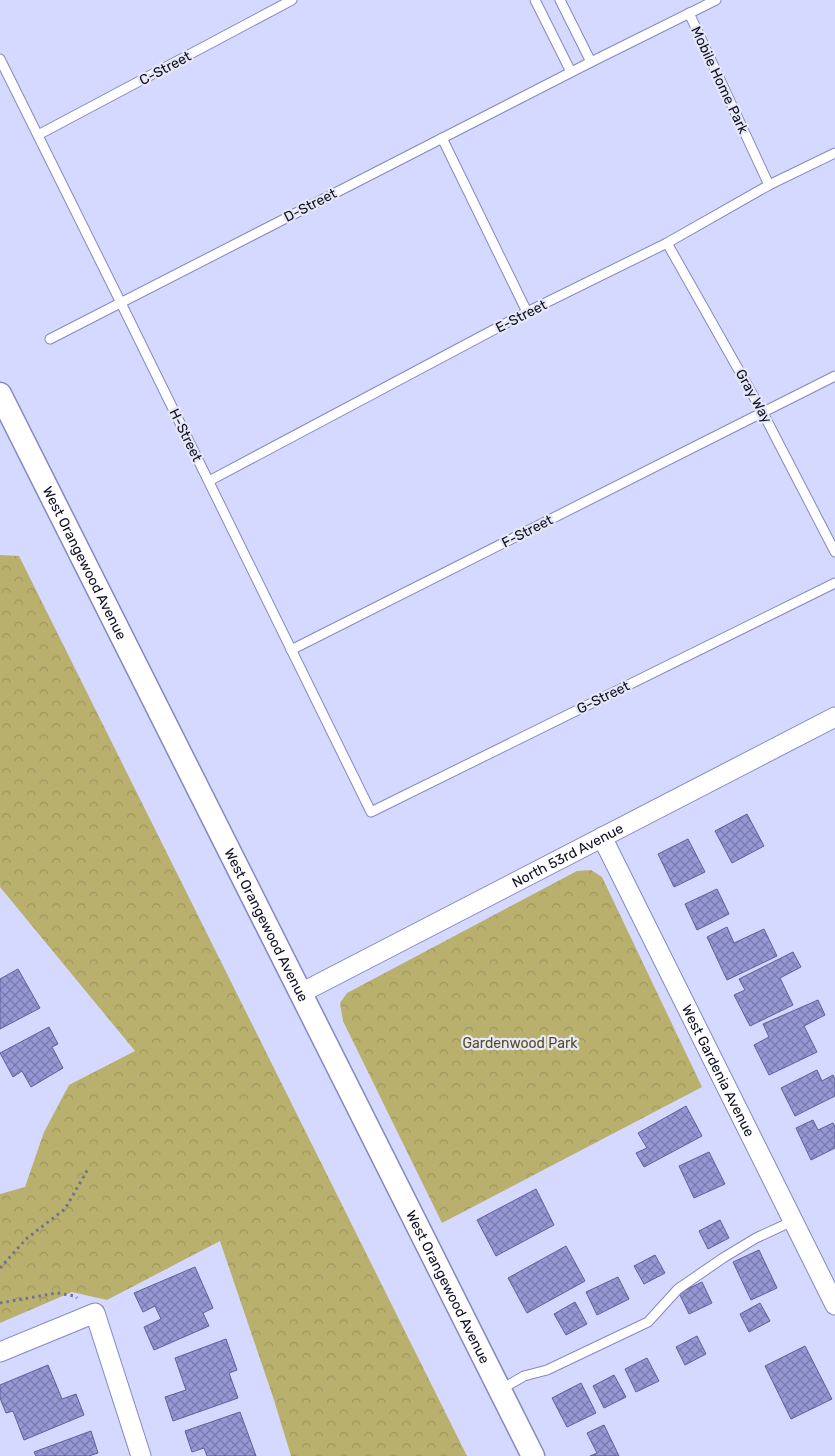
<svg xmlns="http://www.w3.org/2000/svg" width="835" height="1456" font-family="Rubik,sans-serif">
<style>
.park{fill:url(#park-crowns)}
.building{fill:url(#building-cross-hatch);stroke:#5f6098}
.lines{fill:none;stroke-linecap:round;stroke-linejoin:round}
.service-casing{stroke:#8588c3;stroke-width:11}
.minor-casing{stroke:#8588c3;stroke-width:21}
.tertiary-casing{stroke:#8588c3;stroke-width:25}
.path{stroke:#707290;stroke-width:3;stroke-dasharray:2.5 4;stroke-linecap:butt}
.service{stroke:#fff;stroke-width:9}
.minor{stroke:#fff;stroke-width:19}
.tertiary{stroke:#fff;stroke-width:22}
.labels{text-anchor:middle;stroke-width:4.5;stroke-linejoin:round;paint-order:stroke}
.street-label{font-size:14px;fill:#0f0f25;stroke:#e6e8f5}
.park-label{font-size:14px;fill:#524d23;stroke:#e6e8f5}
</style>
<defs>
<pattern id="park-crowns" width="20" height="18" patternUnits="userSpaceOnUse" patternTransform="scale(1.25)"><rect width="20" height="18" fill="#b9b06d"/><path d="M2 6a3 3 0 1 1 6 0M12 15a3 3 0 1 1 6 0" fill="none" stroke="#9e965e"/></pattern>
<pattern id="building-cross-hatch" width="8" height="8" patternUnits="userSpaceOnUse" patternTransform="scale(1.25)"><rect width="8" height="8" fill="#9598d4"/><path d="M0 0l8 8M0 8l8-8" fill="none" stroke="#787aac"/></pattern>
</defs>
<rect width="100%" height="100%" fill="#d5d8ff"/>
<g class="park">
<polygon points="0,555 19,556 467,1456 291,1456 274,1400 220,1241 107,1300 72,1292 0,1323 0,1194 25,1187 44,1132 69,1085 135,1051 0,887"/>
<polygon points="591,870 602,877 702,1087 442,1223 343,1021 340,1003 347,993 577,871"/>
</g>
<g class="building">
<polygon points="747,814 764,846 732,863 715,831"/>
<polygon points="688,839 705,872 674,887 658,854"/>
<polygon points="717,889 729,914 697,930 685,904"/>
<polygon points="727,927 734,943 764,929 777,956 727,980 707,937"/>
<polygon points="793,952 801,967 780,978 793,1005 750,1026 734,995 745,990 739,979"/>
<polygon points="18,969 40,1008 0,1029 0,979"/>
<polygon points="818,1000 825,1015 804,1026 817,1052 769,1075 754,1045 769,1037 763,1024"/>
<polygon points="49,1027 58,1044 52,1047 63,1068 31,1087 22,1071 13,1077 0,1053"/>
<polygon points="817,1070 822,1081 833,1075 835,1079 835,1096 795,1116 781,1088"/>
<polygon points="686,1106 702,1136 644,1167 636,1153 647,1148 638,1133"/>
<polygon points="813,1120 818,1130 833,1123 835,1126 835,1148 811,1160 796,1128"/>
<polygon points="709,1152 725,1184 694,1198 679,1166"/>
<polygon points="536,1189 554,1225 496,1256 477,1220"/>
<polygon points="720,1220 729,1238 708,1249 699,1231"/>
<polygon points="566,1246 585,1281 527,1313 508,1278"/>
<polygon points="759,1250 777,1288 751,1300 733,1262"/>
<polygon points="655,1255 665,1273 644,1284 634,1266"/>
<polygon points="195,1267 213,1308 203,1313 209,1326 154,1350 144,1327 161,1319 155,1306 143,1312 134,1293"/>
<polygon points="618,1277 629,1299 597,1315 586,1292"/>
<polygon points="702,1282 712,1303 689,1314 679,1293"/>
<polygon points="575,1302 587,1324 566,1335 554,1314"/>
<polygon points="760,1303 770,1321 749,1332 740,1314"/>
<polygon points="697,1336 706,1354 685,1365 676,1347"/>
<polygon points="226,1339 237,1370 229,1373 238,1398 173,1421 165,1397 186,1390 175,1358"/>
<polygon points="805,1346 832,1399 791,1419 765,1366"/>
<polygon points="647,1358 659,1381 636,1392 625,1369"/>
<polygon points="48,1365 62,1399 76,1394 84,1415 24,1440 13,1411 6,1413 0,1398 0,1385"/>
<polygon points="614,1375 626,1397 604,1408 593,1386"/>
<polygon points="581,1383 596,1413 567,1427 552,1398"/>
<polygon points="240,1412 256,1456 207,1456 204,1448 192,1452 185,1431"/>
<polygon points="604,1425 619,1456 590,1456 597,1453 587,1433"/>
<polygon points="91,1431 98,1453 89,1456 36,1456 34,1452"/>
</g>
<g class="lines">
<g class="service-casing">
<g id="service">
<polyline points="535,0 571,72"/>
<polyline points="560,0 591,62"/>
<polyline points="689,13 769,185"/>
<polyline points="0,59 121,303 371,812 835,583"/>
<polyline points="38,135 292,0"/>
<polyline points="442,138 527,312"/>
<polyline points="667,243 763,413 835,552"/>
<polyline points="50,339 591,62 716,0"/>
<polyline points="209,481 527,312 667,243 769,185 835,153"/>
<polyline points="291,650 835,376"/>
<polyline points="500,1390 524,1376 547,1370 648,1322 678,1289 723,1258 756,1238 793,1221"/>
</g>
</g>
<g class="minor-casing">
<g id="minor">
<path id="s1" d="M 602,837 L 835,1305"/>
<path id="s2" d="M 301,993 L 835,717"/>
<polyline points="0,1352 95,1313 141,1456"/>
</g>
</g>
<g class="tertiary-casing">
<g id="tertiary">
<path id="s3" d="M 0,394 L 533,1456"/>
</g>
</g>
<g class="path">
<polyline points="0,1268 26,1239 65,1209 88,1169"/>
<polyline points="0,1303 57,1293 75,1296 77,1298"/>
</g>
<use href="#service" class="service"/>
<use href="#minor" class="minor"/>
<use href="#tertiary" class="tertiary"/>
</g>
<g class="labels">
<g class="street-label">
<text transform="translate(165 68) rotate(-28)" y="5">C-Street</text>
<text transform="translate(720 80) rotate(65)" y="5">Mobile Home Park</text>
<text transform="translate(310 205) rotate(-27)" y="5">D-Street</text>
<text transform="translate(521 316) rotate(-27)" y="5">E-Street</text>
<text transform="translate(754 396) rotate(61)" y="5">Gray Way</text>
<text transform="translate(186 435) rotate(64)" y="5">H-Street</text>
<text transform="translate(527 531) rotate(-27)" y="5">F-Street</text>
<text dy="5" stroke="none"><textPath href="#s3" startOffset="189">West Orangewood Avenue</textPath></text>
<text transform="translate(603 697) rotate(-26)" y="5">G-Street</text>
<text dy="5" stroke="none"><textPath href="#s2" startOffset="300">North 53rd Avenue</textPath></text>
<text dy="5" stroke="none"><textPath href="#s3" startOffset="594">West Orangewood Avenue</textPath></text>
<text dy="5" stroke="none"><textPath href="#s1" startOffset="261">West Gardenia Avenue</textPath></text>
<text dy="5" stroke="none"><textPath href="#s3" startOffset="999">West Orangewood Avenue</textPath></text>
</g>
<g class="park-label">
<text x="520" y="1048">Gardenwood Park</text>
</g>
</g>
</svg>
